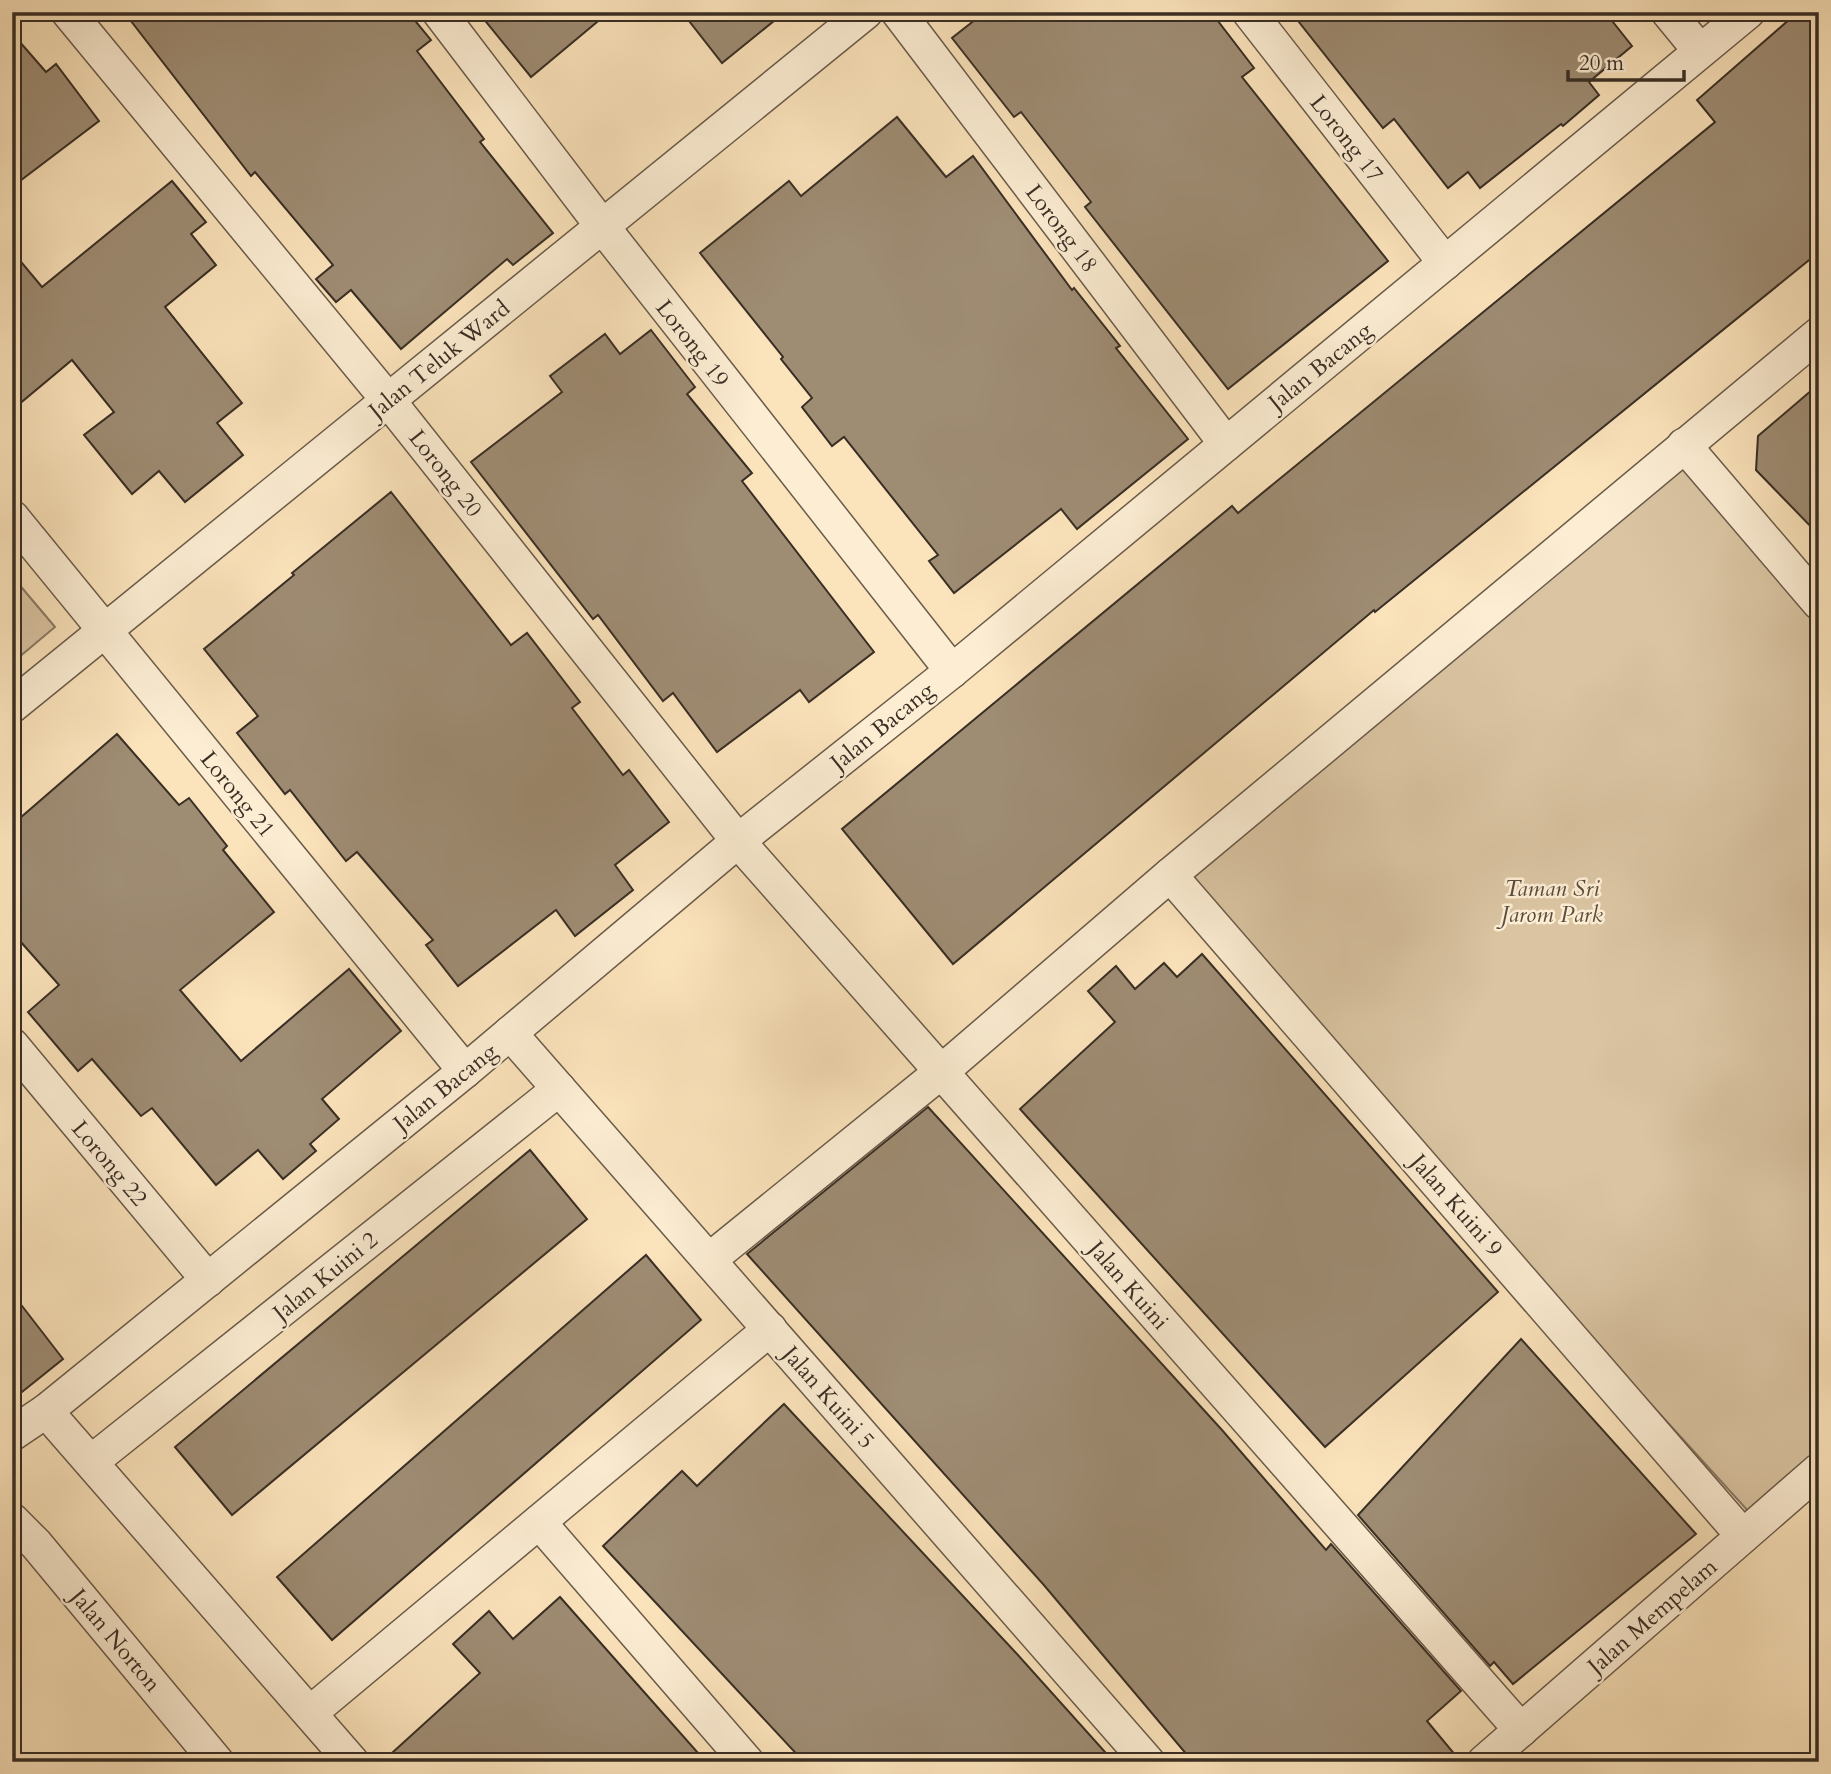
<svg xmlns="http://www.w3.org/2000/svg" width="1831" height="1774" font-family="Cardo,serif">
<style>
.green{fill:#dac4a2;stroke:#8a7964;stroke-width:2}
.building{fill:#9e8c73;stroke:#392e25;stroke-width:2}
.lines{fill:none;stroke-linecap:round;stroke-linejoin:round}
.street-casing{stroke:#6a5b4a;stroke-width:36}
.street{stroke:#fcedd3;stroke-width:33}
.labels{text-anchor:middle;stroke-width:5;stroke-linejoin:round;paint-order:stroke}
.street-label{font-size:23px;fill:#392e25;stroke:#fcedd3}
.park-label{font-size:23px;font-style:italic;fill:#594c3e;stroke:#fcedd3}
</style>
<rect width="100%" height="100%" fill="#fbe3bb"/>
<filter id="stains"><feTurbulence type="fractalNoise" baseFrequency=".00286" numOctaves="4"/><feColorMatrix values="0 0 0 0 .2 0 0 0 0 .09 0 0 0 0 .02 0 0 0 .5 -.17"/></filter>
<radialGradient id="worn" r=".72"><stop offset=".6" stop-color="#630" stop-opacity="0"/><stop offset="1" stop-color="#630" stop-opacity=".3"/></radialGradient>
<g class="green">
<polygon points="1684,445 1819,603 1819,1470 1759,1523 1170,875"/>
<polygon points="12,576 55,627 12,663"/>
</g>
<g class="building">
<polygon points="124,12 408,12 431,40 417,51 484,139 480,142 553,233 513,265 507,259 401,349 351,290 336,302 316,279 333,265 255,172 251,176"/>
<polygon points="478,12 609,12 531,77"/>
<polygon points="682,12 785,12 722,63"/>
<polygon points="985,12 1211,12 1254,68 1242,77 1388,261 1228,389 1085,207 1091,202 1021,112 1014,117 952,38"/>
<polygon points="1291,12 1605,12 1632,46 1589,82 1599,95 1563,126 1561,124 1480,188 1468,172 1448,188 1394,119 1383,128"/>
<polygon points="1798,12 1819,12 1819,252 1375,612 1374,610 953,964 842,829 1232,506 1238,513 1715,122 1697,100"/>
<polygon points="12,33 46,72 56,64 99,121 12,187"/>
<polygon points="897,117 946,177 973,156 1072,290 1074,288 1120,346 1116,348 1188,439 1077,529 1061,509 954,593 929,561 938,555 844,437 832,446 802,407 812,398 781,359 783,357 700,253 789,181 801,196"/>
<polygon points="172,181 206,222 191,234 216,265 165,307 242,403 217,423 243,455 185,502 159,471 132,494 84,435 114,412 72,360 12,410 12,251 42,287"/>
<polygon points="651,330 695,387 687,394 752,473 742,481 874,652 809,702 800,690 717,752 673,693 663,701 598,615 593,619 471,462 562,392 550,376 605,334 620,354"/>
<polygon points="1819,384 1819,535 1756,470 1758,436"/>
<polygon points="391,492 511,645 527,633 580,702 572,708 623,775 629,770 669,822 615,865 633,890 575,936 556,910 458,986 426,945 433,940 357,852 346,861 290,790 285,794 237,733 258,716 204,649 294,575 292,573"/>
<polygon points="117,734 179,805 189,798 227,846 223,850 274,912 180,990 241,1061 349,969 401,1031 322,1099 339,1119 310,1144 316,1151 283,1179 258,1150 216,1185 152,1108 141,1116 92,1059 78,1071 28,1012 59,985 12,932 12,825"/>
<polygon points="1202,954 1498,1292 1325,1447 1020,1109 1115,1022 1088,991 1116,966 1135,989 1164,963 1177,977"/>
<polygon points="928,1107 1222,1430 1326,1550 1331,1544 1461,1691 1427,1721 1461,1762 1193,1762 1043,1584 747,1254"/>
<polygon points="530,1150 587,1219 232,1515 175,1447"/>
<polygon points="646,1255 701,1320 332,1640 277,1577"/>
<polygon points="12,1293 63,1359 12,1400"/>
<polygon points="1521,1339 1696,1534 1513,1684 1494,1662 1490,1666 1358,1515"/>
<polygon points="784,1404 1017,1654 1114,1762 804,1762 603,1546 682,1471 697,1486"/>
<polygon points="560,1597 706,1762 382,1762 480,1673 453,1644 489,1611 513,1639"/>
</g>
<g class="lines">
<g class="street-casing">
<g id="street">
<polyline points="68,12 388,400 738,841 1521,1730"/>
<polyline points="439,12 602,226 952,671"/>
<polyline points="898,12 1226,444"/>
<polyline points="1249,12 1445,263"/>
<polyline points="1668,12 1700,51"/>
<polyline points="1684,445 1819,603"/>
<polyline points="12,517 465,1071"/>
<polyline points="12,706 866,12"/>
<polyline points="1170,875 1743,1536"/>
<polyline points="510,1033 1148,1762"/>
<polyline points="12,1045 208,1280"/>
<polyline points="709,1260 941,1072 1170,875 1819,334"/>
<polyline points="46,1411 352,1762"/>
<polyline points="12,1434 46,1411 465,1071 738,841 952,671 1748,12"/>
<polyline points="91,1462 559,1089"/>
<polyline points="12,1520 36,1544 217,1762"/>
<polyline points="539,1522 747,1762"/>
<polyline points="310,1713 770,1329"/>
<polyline points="1484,1762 1819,1470"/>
</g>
</g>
<use href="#street" class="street"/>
</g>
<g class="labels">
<g class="street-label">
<text transform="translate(1347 138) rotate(52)" y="8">Lorong 17</text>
<text transform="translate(1062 228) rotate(53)" y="8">Lorong 18</text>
<text transform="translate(693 343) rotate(52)" y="8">Lorong 19</text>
<text transform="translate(439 359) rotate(-39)" y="8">Jalan Teluk Ward</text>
<text transform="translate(1320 366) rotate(-39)" y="8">Jalan Bacang</text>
<text transform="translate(446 473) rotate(52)" y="8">Lorong 20</text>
<text transform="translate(882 726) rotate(-39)" y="8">Jalan Bacang</text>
<text transform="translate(238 794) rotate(51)" y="8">Lorong 21</text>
<text transform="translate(445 1087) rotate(-39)" y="8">Jalan Bacang</text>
<text transform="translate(110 1163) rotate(50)" y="8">Lorong 22</text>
<text transform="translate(1457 1205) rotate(49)" y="8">Jalan Kuini 9</text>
<text transform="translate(325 1276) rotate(-39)" y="8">Jalan Kuini 2</text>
<text transform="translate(1129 1285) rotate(49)" y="8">Jalan Kuini</text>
<text transform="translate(829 1397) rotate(49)" y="8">Jalan Kuini 5</text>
<text transform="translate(1652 1616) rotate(-41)" y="8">Jalan Mempelam</text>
<text transform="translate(116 1640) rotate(50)" y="8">Jalan Norton</text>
</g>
<g class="park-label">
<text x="1552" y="896">Taman Sri<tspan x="1552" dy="26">Jarom Park</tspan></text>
</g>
</g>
<rect width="1831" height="1774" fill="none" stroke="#fbe3bb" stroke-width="42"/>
<rect x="14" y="14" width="1803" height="1746" fill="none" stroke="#392e25" stroke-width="3.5"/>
<rect x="21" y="21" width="1789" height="1732" fill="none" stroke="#392e25" stroke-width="2"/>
<path d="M1568 70v10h116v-10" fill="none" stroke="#392e25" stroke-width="3.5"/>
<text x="1579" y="70" font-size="21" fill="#392e25" stroke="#fcedd3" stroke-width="5" paint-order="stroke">20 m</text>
<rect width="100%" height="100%" filter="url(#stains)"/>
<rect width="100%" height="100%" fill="url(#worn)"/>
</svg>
